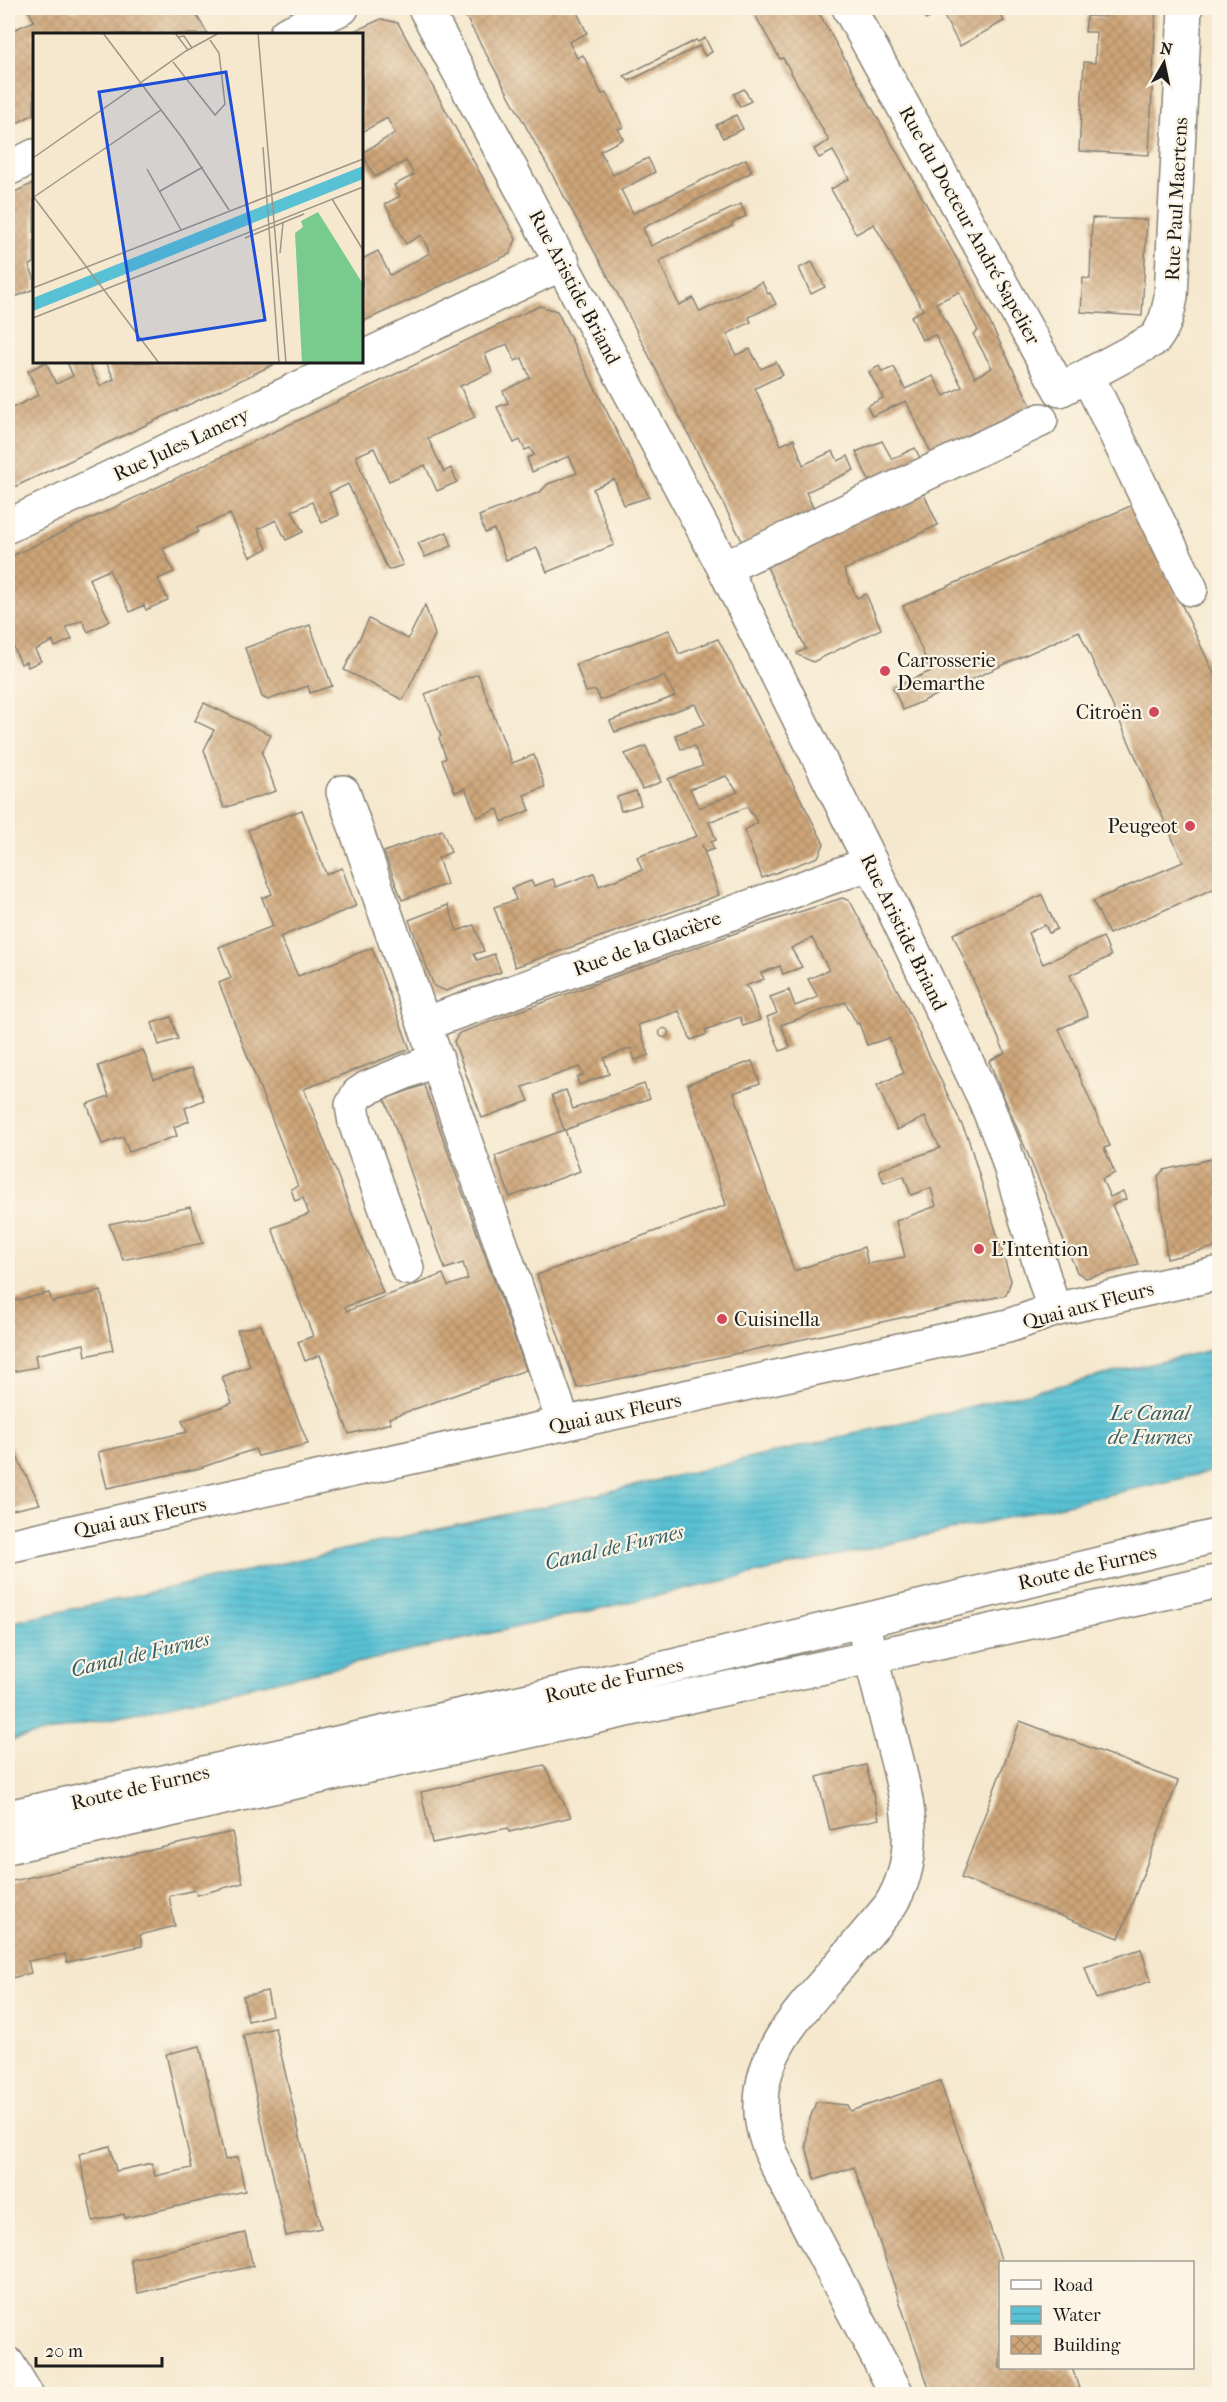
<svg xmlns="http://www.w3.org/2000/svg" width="1227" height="2402" font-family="'IM FELL French Canon',serif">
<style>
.water{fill:url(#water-rules);stroke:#3a6e78;stroke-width:1.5}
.building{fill:url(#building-cross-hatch);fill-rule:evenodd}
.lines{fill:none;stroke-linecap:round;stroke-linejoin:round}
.minor-casing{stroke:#888275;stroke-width:36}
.major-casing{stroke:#888275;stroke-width:36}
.minor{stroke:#fff;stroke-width:33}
.major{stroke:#fff;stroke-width:33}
.poi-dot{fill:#d1495b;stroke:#fcf5e5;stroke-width:2}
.labels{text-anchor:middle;stroke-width:4.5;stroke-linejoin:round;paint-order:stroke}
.street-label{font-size:20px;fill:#1c1c1c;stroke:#fcf5e5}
.poi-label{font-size:20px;fill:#1c1c1c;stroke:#fcf5e5;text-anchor:start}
.water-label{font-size:21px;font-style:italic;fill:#345e66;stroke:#fcf5e5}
.inset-road{fill:none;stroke:#9e9687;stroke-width:1.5}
.view{fill:#1d4ed8;fill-opacity:0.15;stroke:#1d4ed8;stroke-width:3}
.inset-edge{fill:none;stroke:#1c1c1c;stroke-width:3}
</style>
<defs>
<pattern id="water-rules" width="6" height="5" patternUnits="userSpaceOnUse" patternTransform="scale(1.5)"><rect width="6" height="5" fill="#58c1d4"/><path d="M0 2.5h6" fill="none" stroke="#4ca5b5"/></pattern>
<pattern id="building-cross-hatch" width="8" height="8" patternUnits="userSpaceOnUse" patternTransform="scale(1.5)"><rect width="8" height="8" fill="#cda578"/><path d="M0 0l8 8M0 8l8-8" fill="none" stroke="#af8d67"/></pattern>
</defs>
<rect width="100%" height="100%" fill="#fcf5e5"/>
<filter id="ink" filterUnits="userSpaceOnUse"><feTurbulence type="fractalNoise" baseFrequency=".0167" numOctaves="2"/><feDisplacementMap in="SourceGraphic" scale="12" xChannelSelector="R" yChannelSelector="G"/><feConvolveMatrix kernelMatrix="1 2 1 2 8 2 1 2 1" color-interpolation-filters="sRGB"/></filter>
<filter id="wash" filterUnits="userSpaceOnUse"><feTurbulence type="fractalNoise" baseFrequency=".008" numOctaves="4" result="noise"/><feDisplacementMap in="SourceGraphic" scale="24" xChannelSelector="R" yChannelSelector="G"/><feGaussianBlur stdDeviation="1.35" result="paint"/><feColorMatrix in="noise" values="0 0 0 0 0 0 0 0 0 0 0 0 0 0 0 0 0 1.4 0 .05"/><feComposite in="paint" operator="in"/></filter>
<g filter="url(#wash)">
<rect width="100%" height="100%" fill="#f5e8ce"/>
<polygon class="water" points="1219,1348 1219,1470 8,1741 8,1623 586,1497"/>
<g id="blocks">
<g class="building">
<polygon points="27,8 70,8 72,12 82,8 192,8 208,34 34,34 34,114 8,128 8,13 16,29 34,21"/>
<polygon points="461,8 575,8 587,33 569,42 577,58 583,55 602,94 606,93 623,127 618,129 623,139 600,151 613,175 648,158 655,172 621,190 633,213 746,159 752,172 643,228 651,246 741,204 746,216 732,223 732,226 659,261 679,305 693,298 700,312 762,282 768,294 770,293 776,304 749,317 751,322 727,334 736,355 750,349 761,369 776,362 783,375 755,388 781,445 794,439 803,465 833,451 838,461 848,456 854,470 806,492 815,512 744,545 622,302"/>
<path d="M 751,8 L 816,8 L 972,286 L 1033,410 L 933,457 L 906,401 L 872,416 L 867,406 L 883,398 L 869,372 L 879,366 L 882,372 L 894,367 L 905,389 L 933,376 L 944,396 L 962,387 L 935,335 L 922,340 L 911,316 L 923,310 L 874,224 L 856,234 L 831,189 L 849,179 L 833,151 L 819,158 L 814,149 L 829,141 L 783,58 L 780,59 ZM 959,292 L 978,331 L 973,334 L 992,368 L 975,377 L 936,303 Z"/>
<polygon points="919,8 997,8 1004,21 960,46 941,11 926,20"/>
<polygon points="1106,8 1156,8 1149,155 1079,151 1084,62 1095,63 1096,32 1085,32 1087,16 1106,17"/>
<polygon points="381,19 398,23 516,239 510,254 362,322 362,259 378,251 390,275 430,253 421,235 406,244 385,204 400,196 394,185 414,175 406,161 375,177 362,153 395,133 387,118 362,132 362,34 348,34"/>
<polygon points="705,38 712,52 705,56 699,46 629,81 624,76 696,40 698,42"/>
<polygon points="744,89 751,101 740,107 734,94"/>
<polygon points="736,115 743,129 723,138 716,125"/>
<polygon points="34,183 34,263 29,266 34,277 34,289 8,300 8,195"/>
<polygon points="1092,218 1147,220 1142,316 1081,312 1083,278 1090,279"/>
<polygon points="812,262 825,287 811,294 799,268"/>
<polygon points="539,306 557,311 649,497 624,505 614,479 593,489 614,545 547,572 537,548 506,560 494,529 485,533 479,516 540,492 548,484 577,473 569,456 532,472 527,458 534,455 530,448 525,450 520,440 514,443 497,407 508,403 503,391 530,378 522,358 515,361 507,344 485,354 492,372 460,386 475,417 428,438 444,472 451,468 457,482 437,491 425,465 389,481 374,448 356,456 371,496 403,565 388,570 348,484 329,493 339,515 322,523 312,502 292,511 303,532 286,540 276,520 258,529 267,549 250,557 230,514 197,528 198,532 163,549 174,572 158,579 168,600 146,610 144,605 130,612 109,570 89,579 110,621 88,632 82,620 66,627 72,639 55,647 53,641 35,650 41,661 28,667 26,662 21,664 10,639 8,641 8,558"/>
<polygon points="46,362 56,384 73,376 67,362 88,362 100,386 114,379 106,362 279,362 8,490 8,410 39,395 28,371"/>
<polygon points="882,441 892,459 915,448 922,462 871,486 856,452"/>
<polygon points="922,490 938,525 844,570 857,598 866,594 881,629 813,662 798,655 797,653 806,649 766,565"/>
<polygon points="1135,504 1220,687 1220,886 1109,934 1093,901 1183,862 1079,631 903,710 893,688 931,671 903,606"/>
<polygon points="447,532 452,546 425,557 418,543"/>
<polygon points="425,605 435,635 403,700 344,670 369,619 408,639"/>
<polygon points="310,625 332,686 310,693 308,686 268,700 262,697 245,648"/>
<path d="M 669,630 L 679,654 L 718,639 L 824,844 L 818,857 L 762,878 L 744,830 L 758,823 L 747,807 L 709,822 L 716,840 L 711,842 L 714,849 L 705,852 L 702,845 L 719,895 L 515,967 L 494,907 L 516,900 L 512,888 L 531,881 L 534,886 L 553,879 L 556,887 L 594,873 L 599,886 L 642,870 L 637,857 L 697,836 L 668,779 L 703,766 L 694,746 L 681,749 L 675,735 L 705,724 L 695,704 L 615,732 L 610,721 L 675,696 L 664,676 L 600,700 L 596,690 L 586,692 L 576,664 ZM 726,776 L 738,792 L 699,808 L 690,789 Z"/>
<polygon points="478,674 512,763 534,755 545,787 524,795 530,810 502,822 498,809 477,817 465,788 455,792 442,760 446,758 439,738 441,736 425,694"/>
<polygon points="204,703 271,735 262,753 276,791 224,808 204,750 214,730 195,721"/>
<polygon points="646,746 661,782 642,789 625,754"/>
<polygon points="636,791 641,805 621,811 617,797"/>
<polygon points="302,810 326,874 342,868 356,906 280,937 298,976 372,948 410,1049 304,1089 383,1293 345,1307 347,1311 443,1274 448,1286 468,1279 463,1263 445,1269 385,1099 424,1085 526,1370 389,1418 391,1423 349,1434 320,1355 305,1361 298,1342 313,1336 272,1228 309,1214 303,1198 295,1201 291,1189 298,1186 219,983 231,978 219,947 273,926 262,898 272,894 248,830"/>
<polygon points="442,830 451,852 438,858 447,884 402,900 384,852"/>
<polygon points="1042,895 1057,929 1049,933 1045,925 1028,933 1043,964 1103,937 1111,956 1070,975 1088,1016 1059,1029 1110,1146 1104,1148 1115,1173 1102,1179 1110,1197 1123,1191 1126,1199 1112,1205 1139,1265 1086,1278 1077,1272 989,1061 1005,1053 953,934"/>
<polygon points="842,898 850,901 906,1006 968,1138 1011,1281 1006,1295 577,1388 537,1275 726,1205 688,1084 752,1061 760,1083 734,1093 794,1271 864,1247 868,1264 905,1257 896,1221 936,1206 931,1188 911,1195 904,1176 884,1183 879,1170 940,1148 925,1117 897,1130 877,1085 904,1073 889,1038 867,1045 859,1023 857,1024 845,1002 781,1025 790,1047 780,1051 767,1017 777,1013 770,997 789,990 795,1006 818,997 808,979 829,970 812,938 791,948 802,967 783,974 780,966 761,973 764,979 745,986 749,989 760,1020 743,1026 740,1017 705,1030 707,1034 691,1040 679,1011 638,1025 649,1055 635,1060 631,1048 604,1058 609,1074 579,1085 577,1077 583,1075 579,1067 523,1087 529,1101 482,1118 454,1041 459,1033 744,930"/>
<polygon points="448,905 457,931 474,925 484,951 474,954 477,960 494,954 501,972 446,991 434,986 409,920"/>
<polygon points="171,1017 178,1039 159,1045 152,1023"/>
<circle cx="664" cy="1033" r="4.5"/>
<polygon points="143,1050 154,1079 192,1068 204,1100 185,1108 189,1121 174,1127 177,1136 129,1152 123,1137 102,1144 87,1104 109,1096 98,1066"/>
<polygon points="644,1084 650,1098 565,1130 580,1171 510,1197 495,1156 564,1130 552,1095 566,1090 573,1109"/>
<polygon points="1220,1157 1220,1246 1167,1259 1158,1176 1164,1170"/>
<polygon points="190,1207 203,1243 123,1260 109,1224"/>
<polygon points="101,1291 113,1350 86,1356 84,1344 35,1355 37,1367 11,1372 8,1358 8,1302 49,1293 52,1302"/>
<polygon points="261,1325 308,1444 258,1456 255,1449 200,1468 107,1488 98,1452 187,1432 182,1421 232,1403 222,1377 250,1366 237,1330"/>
<polygon points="8,1439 40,1504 8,1511"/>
<polygon points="1020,1721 1178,1781 1119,1938 961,1878"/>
<polygon points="544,1765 571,1817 509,1832 508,1828 432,1843 421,1792"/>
<polygon points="866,1765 879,1819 830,1830 817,1777"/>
<polygon points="232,1832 243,1883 197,1895 195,1890 169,1896 175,1926 140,1935 142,1946 67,1962 65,1954 28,1961 31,1973 8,1979 8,1882"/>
<polygon points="1141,1949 1151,1981 1096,1999 1085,1967"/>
<polygon points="267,1991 272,2015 248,2021 243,1996"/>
<polygon points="275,2028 321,2228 286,2236 243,2035"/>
<polygon points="200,2046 225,2160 238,2157 245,2191 125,2218 124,2214 93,2221 79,2154 110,2146 116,2171 152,2163 155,2176 192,2168 166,2054"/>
<polygon points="940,2081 1002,2262 1000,2368 1072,2368 1081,2394 931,2394 854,2167 815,2180 806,2146 808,2124 816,2102 847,2105 850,2111"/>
<polygon points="245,2233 253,2266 138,2293 130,2259"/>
</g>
</g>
</g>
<g filter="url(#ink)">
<use href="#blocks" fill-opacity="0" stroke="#888275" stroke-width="1.5"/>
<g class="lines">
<g class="minor-casing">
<g id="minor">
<polyline points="425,8 724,568 871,863 985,1100 1004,1147 1054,1310"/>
<path d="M 849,8 L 1060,390 L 1155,339 C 1165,326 1168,313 1171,297 L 1185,8"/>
<polyline points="286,34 342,8"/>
<polyline points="8,169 34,156"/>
<polyline points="362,358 563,263"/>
<polyline points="1088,377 1191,589"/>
<polyline points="8,526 354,362"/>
<polyline points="724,568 1041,420"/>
<polyline points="343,792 564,1424"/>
<polyline points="424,1024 871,863"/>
<polyline points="407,1268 355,1123 352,1105 358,1094 367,1088 437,1059"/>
<polyline points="8,1546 1008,1326 1054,1310 1220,1273"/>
<path d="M 862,1621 C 871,1657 880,1693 889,1729 C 904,1789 926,1851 889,1907 C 870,1930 851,1952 832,1974 C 800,2011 761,2052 761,2104 C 760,2125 767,2143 775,2162 L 897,2394"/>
<polyline points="8,2364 26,2394"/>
</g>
</g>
<g class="major-casing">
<g id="major">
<polyline points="8,1817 564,1692 1220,1535"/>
<polyline points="8,1847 259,1790 1220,1581"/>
</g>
</g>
<use href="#minor" class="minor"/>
<use href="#major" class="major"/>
</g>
</g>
<g class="poi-dot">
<circle cx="885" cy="671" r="6"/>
<circle cx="1154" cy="712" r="6"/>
<circle cx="1190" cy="826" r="6"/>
<circle cx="979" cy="1249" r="6"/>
<circle cx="722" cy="1319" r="6"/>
</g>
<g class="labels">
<g class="street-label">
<text transform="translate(1176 199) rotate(-87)" y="7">Rue Paul Maertens</text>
<text transform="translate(970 225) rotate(61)" y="7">Rue du Docteur André Sapelier</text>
<text transform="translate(575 287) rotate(62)" y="7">Rue Aristide Briand</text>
<text transform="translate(181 444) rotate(-25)" y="7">Rue Jules Lanery</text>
<text transform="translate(904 932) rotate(64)" y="7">Rue Aristide Briand</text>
<text transform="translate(647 943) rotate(-20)" y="7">Rue de la Glacière</text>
<text transform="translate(1088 1305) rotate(-15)" y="7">Quai aux Fleurs</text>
<text transform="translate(615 1413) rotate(-12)" y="7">Quai aux Fleurs</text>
<text transform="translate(140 1517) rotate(-12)" y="7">Quai aux Fleurs</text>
<text transform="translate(1087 1567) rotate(-13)" y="7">Route de Furnes</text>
<text transform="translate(614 1680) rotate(-13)" y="7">Route de Furnes</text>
<text transform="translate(140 1787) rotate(-13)" y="7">Route de Furnes</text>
</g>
<g class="poi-label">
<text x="897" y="667">Carrosserie<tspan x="897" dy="23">Demarthe</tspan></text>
<text x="1142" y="719" text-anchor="end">Citroën</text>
<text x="1178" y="833" text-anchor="end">Peugeot</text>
<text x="991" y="1256">L'Intention</text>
<text x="734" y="1326">Cuisinella</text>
</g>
<g class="water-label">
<text x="1150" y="1420">Le Canal<tspan x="1150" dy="24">de Furnes</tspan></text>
<text transform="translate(614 1547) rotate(-13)" y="7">Canal de Furnes</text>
<text transform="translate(140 1654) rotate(-13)" y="7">Canal de Furnes</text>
</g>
</g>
<g transform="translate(33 33)">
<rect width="330" height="330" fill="#f5e8ce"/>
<path d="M 285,179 L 330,251 L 330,330 L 269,330 L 262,200 L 270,194 L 268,188 Z" fill="#79cb8d"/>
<path d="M 330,133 L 330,146 L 0,278 L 0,265 Z" fill="#58c1d4"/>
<path class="inset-road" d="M 70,0 L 150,106 L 196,177M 142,0 L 155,17M 225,0 L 253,330M 145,4 L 151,3 L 159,15M 140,29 L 182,82 L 192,71 L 186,20 L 177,7M 230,114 L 246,330M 0,125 L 153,18 L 186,0M 114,136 L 148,197M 127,158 L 170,134M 0,163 L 126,330M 1,164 L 128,77M 299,166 L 330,217M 212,205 L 271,181M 247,220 L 250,190M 0,255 L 330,126M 0,285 L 330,154"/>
<path class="view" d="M 193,39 L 232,287 L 105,307 L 66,59 Z"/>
<rect width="330" height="330" class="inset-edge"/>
</g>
<rect width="1227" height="2402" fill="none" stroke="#fcf5e5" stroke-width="30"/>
<rect x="999" y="2261" width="195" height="108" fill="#fcf5e5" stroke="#a29e95" stroke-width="1.5"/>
<rect x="1011" y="2280" width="30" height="9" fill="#ffffff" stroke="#a29e95" stroke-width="1.5"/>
<text x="1053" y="2291" font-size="18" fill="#1c1c1c">Road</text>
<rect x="1011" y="2306" width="30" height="18" fill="url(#water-rules)" stroke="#a29e95" stroke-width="1.5"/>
<text x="1053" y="2321" font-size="18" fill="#1c1c1c">Water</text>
<rect x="1011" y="2336" width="30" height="18" fill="url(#building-cross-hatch)" stroke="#a29e95" stroke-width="1.5"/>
<text x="1053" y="2351" font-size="18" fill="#1c1c1c">Building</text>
<g transform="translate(1164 63) rotate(9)" stroke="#fcf5e5" stroke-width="4.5" paint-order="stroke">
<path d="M0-4.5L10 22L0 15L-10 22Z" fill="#1c1c1c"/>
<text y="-9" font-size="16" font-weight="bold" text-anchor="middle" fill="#1c1c1c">N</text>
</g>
<path d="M36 2357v9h126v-9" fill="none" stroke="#1c1c1c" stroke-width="3"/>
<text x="45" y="2357" font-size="18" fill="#1c1c1c" stroke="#fcf5e5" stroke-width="4.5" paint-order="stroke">20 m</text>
</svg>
